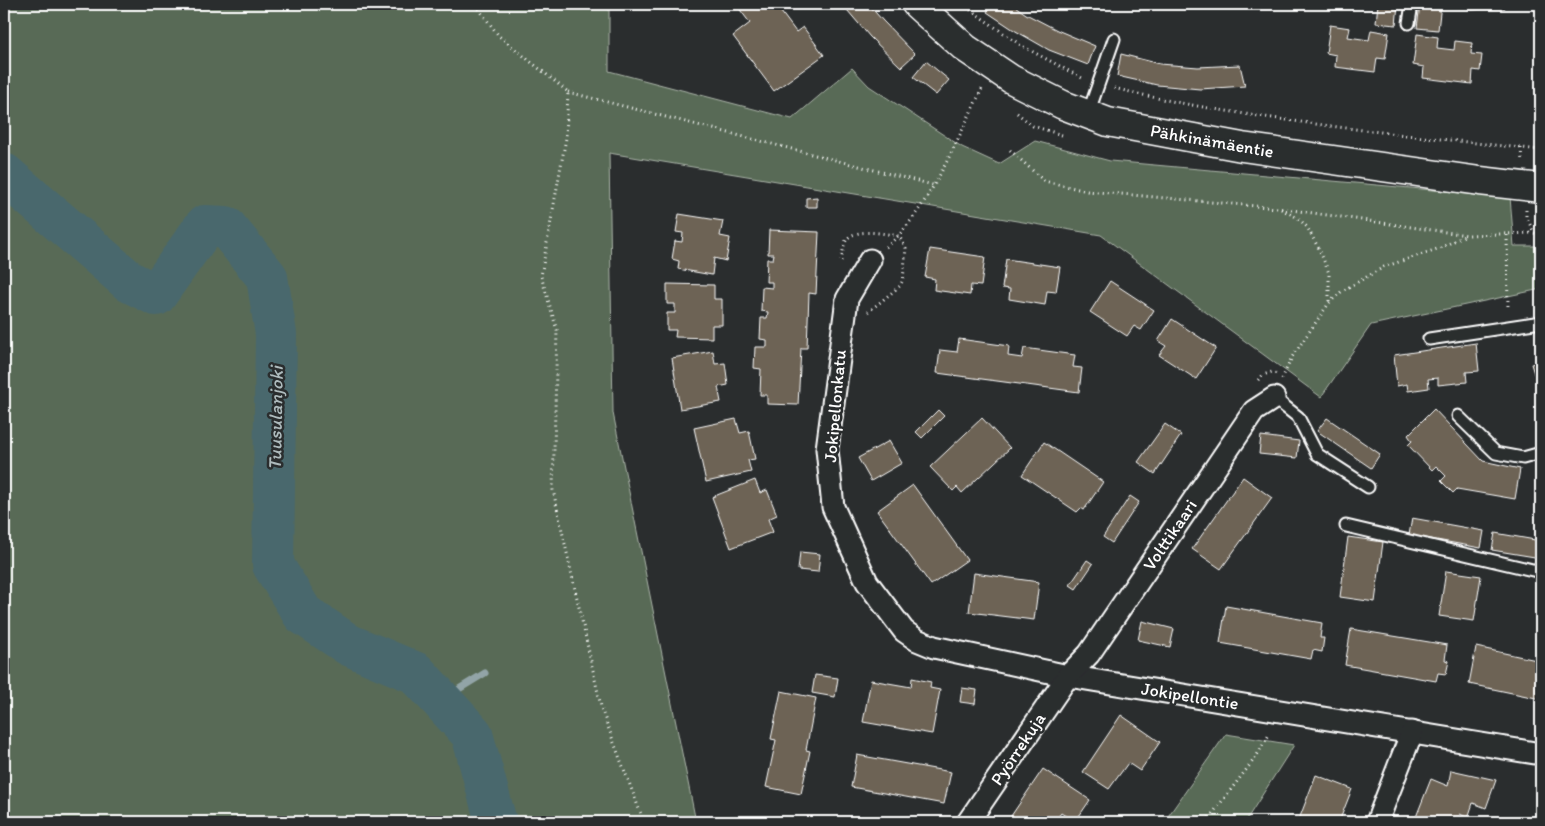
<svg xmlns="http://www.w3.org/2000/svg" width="1545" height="826" font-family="Itim,sans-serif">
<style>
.green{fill:#586b56;stroke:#acb5aa}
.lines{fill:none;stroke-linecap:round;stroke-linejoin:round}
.stream{stroke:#92a4a7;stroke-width:7}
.river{stroke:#4a676d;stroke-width:42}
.building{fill:#6d6354;stroke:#fff}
.lane-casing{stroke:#fff;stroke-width:15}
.street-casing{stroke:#fff;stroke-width:25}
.secondary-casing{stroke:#fff;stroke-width:31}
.path{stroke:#fff;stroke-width:3;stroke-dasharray:1 4;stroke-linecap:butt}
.lane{stroke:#2a2d2e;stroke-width:11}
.street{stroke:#2a2d2e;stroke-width:21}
.secondary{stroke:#2a2d2e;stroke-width:28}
.labels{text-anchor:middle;stroke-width:5;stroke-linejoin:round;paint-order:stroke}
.street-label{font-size:18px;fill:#fff;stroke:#2a2d2e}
.water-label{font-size:19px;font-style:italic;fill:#aebbbd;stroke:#2a2d2e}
</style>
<rect width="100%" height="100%" fill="#2a2d2e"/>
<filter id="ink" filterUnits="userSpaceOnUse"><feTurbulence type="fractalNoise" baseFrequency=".02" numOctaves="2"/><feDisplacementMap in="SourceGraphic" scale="10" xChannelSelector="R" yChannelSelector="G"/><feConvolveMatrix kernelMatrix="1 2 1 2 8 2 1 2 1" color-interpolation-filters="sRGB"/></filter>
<g filter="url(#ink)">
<g class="green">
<polygon points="4,4 609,4 609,71 792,119 852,68 869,86 962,147 999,164 1035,141 1110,161 1510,197 1514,246 1541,246 1541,289 1371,325 1321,397 1101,235 609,153 613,413 696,822 4,822"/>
<polygon points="1226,734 1294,745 1245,822 1164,822"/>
</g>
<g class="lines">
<polyline class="stream" points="441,700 485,673"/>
<polyline class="river" points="4,174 130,282 156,295 205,226 226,227 267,277 276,334 273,565 303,614 349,645 416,673 472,734 496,822"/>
</g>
<g class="building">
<polygon points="742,4 775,4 796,32 803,27 824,55 774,91 733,36 750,23 738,7"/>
<polygon points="842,4 868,4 883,21 915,54 901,67 870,37"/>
<polygon points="992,4 1012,4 1026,14 1057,30 1095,46 1088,65 1049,50 1014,30 987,12"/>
<polygon points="1378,4 1398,4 1396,25 1376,23"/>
<polygon points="1420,4 1441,4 1438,30 1417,28"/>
<polygon points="1470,4 1505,4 1505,8 1470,10"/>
<polygon points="1330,25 1350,28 1348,37 1369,40 1371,30 1389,33 1385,59 1377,58 1375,72 1335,67 1336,55 1326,53"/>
<polygon points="1417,34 1438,37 1437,48 1454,50 1455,41 1472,43 1471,54 1482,55 1480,71 1473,70 1472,84 1423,78 1424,67 1413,65"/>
<polygon points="1121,54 1160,64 1198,67 1240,65 1245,86 1200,89 1157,85 1117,76"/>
<polygon points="926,61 949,80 936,95 913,77"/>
<polygon points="817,197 817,207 806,207 806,198"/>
<polygon points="679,214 723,221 720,236 730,238 726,261 714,258 712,275 678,269 679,261 672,259 675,241 682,242 683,233 676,232"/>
<polygon points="769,230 819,232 816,294 809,293 807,348 801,348 798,405 767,404 767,395 760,395 761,369 754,368 755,347 767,347 767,340 760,339 761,318 767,318 768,312 761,311 762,287 772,288 772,282 766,282 767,259 773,259 774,254 768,254"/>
<polygon points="930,249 985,257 981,286 971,285 970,295 934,290 935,279 925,277"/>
<polygon points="1006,259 1060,267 1056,292 1047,291 1045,305 1009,299 1010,289 1002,288"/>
<polygon points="1110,281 1154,310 1141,330 1134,326 1127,336 1090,312"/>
<polygon points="667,284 714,285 714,299 722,299 722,325 712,325 712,338 675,337 676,330 667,330 667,313 675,313 675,304 667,304"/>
<polygon points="1172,319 1216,348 1196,379 1159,355 1166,346 1158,341"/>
<polygon points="959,339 1009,346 1008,356 1022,358 1024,348 1075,355 1073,367 1082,368 1079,392 937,373 940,350 957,352"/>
<polygon points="1476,343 1479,371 1466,372 1467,382 1438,385 1438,378 1428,379 1429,388 1408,391 1407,384 1397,386 1394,355"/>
<polygon points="1541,350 1541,382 1537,383 1531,364 1539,362 1536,352"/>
<polygon points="713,351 715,364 725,363 728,385 718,387 721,402 680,409 672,358"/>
<polygon points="1434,409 1483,461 1520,469 1515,499 1457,489 1453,493 1441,481 1446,476 1436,466 1432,470 1408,445 1412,441 1408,435"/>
<polygon points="938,410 944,416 922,438 916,432"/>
<polygon points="982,418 1010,448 962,493 957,487 953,491 930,467"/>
<polygon points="1327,418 1380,454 1371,468 1317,431"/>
<polygon points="736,419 740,433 749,431 755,459 748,460 751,472 706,482 694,428"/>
<polygon points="1165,424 1181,435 1155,474 1138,462"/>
<polygon points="1261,436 1299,441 1297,458 1259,454"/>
<polygon points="889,441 902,463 871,481 858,458"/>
<polygon points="1044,442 1103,482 1084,510 1081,508 1077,512 1022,475"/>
<polygon points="1243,477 1272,498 1221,569 1192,549"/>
<polygon points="755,480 760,493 767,490 777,515 768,519 773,532 731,548 712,497"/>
<polygon points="913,485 967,560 931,585 877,511"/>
<polygon points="1130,496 1139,502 1112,543 1103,537"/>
<polygon points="1412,518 1484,531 1481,548 1409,535"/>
<polygon points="1495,533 1541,541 1541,558 1492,550"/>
<polygon points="1348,537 1383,542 1375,602 1340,597"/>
<polygon points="800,552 820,554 818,572 798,570"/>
<polygon points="1087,560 1093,564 1076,589 1070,585"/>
<polygon points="1446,571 1481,576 1474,621 1439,616"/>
<polygon points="974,573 1039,582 1034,620 969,612"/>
<polygon points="1226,606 1322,623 1320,638 1324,638 1322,652 1313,650 1311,659 1220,643"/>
<polygon points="1142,621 1174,629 1170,647 1138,640"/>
<polygon points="1351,629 1447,645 1445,660 1449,661 1446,674 1438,673 1436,681 1345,665"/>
<polygon points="1476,647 1541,661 1541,699 1469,684"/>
<polygon points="815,675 838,678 835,697 812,693"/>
<polygon points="912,678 931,682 930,688 940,690 932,734 863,722 871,680 911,687"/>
<polygon points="962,688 977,690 975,704 960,702"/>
<polygon points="781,691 816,698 806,750 810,751 801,794 766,787 776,740 771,739"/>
<polygon points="1121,715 1160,742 1140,771 1128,763 1109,789 1083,772"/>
<polygon points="857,755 951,772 944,804 851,787"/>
<polygon points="1043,769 1090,800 1075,822 1061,813 1054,822 1015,822 1009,819"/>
<polygon points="1451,770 1496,780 1486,808 1473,803 1468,818 1460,814 1457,822 1414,822 1431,779 1448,786"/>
<polygon points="1316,775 1352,789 1339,822 1298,822"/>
</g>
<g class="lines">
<g class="lane-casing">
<g id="lane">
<polyline points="1409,23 1412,4"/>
<polyline points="1088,114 1114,39"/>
<polyline points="1429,339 1541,322"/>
<polyline points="1274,398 1298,417 1317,454 1368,487"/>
<polyline points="1458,416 1496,453 1523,458 1541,453"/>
<polyline points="1346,526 1541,572"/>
</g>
</g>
<g class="street-casing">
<g id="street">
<polyline points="870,260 847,299 827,449 833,507 867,582 904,631 917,640 934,647 1068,676 1541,754"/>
<polyline points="968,822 1068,676 1089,654 1254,411 1274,398"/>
<polyline points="1377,822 1412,732"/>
</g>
</g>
<g class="secondary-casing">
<polyline id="secondary" points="916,4 965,48 1011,79 1063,105 1108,122 1242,147 1480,181 1541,188"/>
</g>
<g class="path">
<polyline points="478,4 478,8 499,36 568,92 566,138 541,276 557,330 553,490 602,711 644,822"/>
<polyline points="962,4 1022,46 1082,78"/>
<path d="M 1114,88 C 1188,107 1263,117 1338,127 C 1406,135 1473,143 1541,150"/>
<polyline points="568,92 933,185"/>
<polyline points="1017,113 1033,126 1062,135"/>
<polyline points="1521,148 1522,162"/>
<polyline points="1010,150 1044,181 1087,191 1278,208 1467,235 1534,233 1541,235"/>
<polyline points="1281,209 1298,218 1307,227 1319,249 1329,273 1329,303"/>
<polyline points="1526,210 1526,216 1534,233"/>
<polyline points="1507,235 1508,309"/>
<path d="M 886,247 C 927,214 958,137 982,89"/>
<path d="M 841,261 C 843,254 843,243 848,238 C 858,228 887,234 899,236 L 906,248 L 903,280 L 900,286 L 868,312"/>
<polyline points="1282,379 1292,357 1329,303 1342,291 1384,267 1440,248 1466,235"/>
<polyline points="1258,380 1263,375 1272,372 1278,374"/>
<polyline points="1206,822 1256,757 1270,733"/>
</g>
<use href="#lane" class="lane"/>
<use href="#street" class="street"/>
<use href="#secondary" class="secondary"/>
</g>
</g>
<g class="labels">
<g class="street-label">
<text transform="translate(1212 141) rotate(10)" y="6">Pähkinämäentie</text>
<text transform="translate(835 406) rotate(-85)" y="6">Jokipellonkatu</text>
<text transform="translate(1170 535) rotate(-56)" y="6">Volttikaari</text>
<text transform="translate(1190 696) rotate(9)" y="6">Jokipellontie</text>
<text transform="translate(1018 749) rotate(-56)" y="6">Pyörrekuja</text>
</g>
<g class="water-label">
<text transform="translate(275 418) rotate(-89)" y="7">Tuusulanjoki</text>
</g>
</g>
<rect width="1545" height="826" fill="none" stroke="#2a2d2e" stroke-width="20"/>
<rect x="10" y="10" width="1525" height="806" fill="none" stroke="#fff" stroke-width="2" filter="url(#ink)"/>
</svg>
